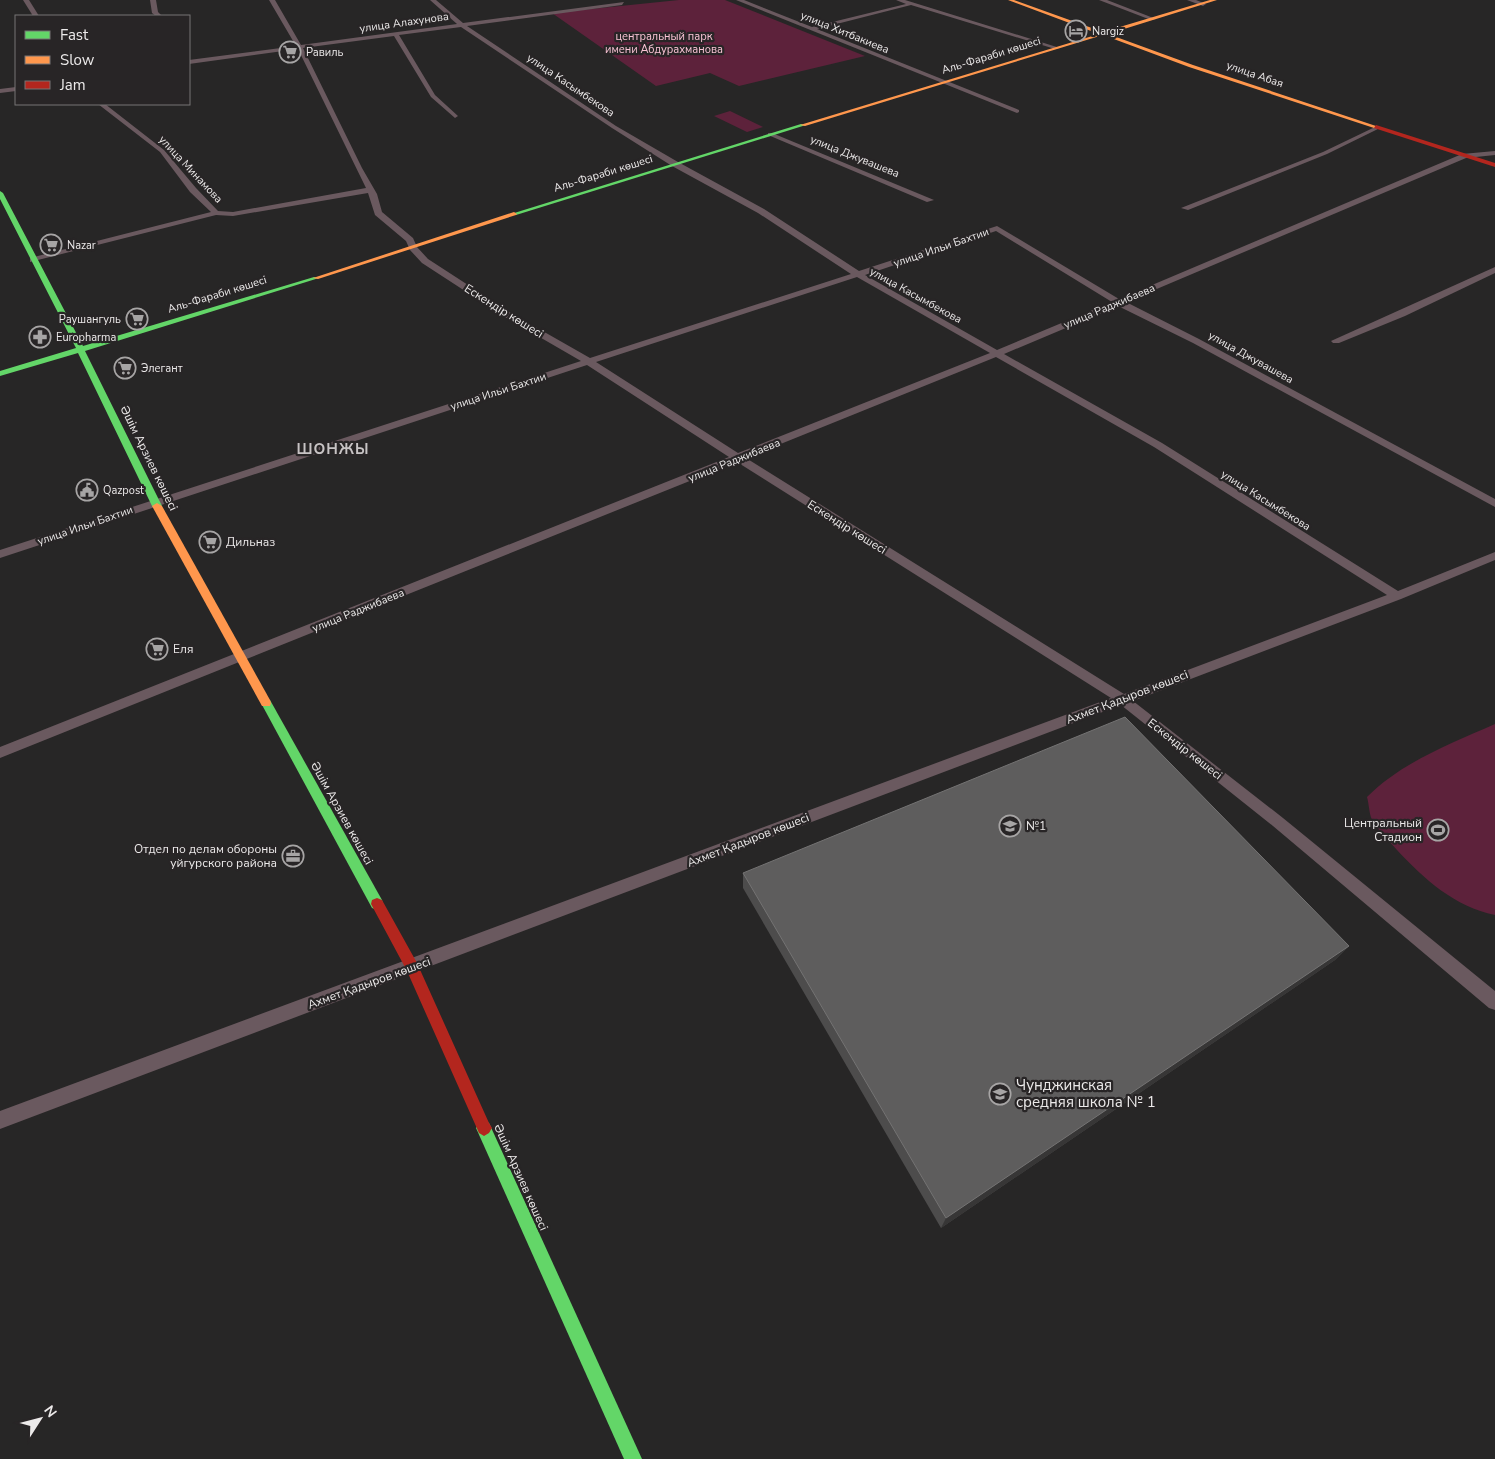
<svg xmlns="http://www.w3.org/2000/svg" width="1495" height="1459" font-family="'Nunito Sans',sans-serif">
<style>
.green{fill:#5d223b}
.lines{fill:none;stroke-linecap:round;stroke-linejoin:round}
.street{fill:#6a595f;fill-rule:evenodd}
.fast{fill:#63d668;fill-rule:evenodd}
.slow{fill:#ff974d;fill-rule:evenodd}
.jam{fill:#b3261e;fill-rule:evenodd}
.wall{fill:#4d4c4c}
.shaded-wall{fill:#373636}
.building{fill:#5e5d5d;stroke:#747373}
.labels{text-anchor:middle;stroke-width:4.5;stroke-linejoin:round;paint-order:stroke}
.far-street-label{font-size:11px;fill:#eceaea;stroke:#282526}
.far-poi-label{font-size:11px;fill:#eceaea;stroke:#282526;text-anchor:start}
.far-park-label{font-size:11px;fill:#f9c4d5;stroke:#282526}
.street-label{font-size:12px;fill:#eceaea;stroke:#282526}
.poi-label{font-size:12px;fill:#eceaea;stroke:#282526;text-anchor:start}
.far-district-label{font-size:15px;font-weight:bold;letter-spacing:1px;fill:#c7c3c4;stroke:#282526}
.near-poi-label{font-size:15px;fill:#eceaea;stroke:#282526;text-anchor:start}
</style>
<rect width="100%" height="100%" fill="#272626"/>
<g class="green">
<polygon points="679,0 725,0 865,56 739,86 710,73 656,86 552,13"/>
<polygon points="730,111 763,127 747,132 714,116"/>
<path d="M 1495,724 L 1495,915 C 1455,907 1424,879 1397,850 C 1389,841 1378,830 1372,820 C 1369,813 1369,804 1367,797 C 1402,762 1450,744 1495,724 Z"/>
</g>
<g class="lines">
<g class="street">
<polygon points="23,0 29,0 39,16 33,16"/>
<polygon points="150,0 156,0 158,12 162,16 156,16 152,13"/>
<path d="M 269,0 L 275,0 L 301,45 L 457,24 L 430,0 L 436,0 L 463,23 L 624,2 L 622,5 L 467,26 L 616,126 L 678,162 L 764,209 L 859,271 L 997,226 L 1119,299 L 1462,154 L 1495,151 L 1495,155 L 1466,158 L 1126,302 L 1199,339 L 1495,499 L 1495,507 L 1193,343 L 1118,306 L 1004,354 L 1162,443 L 1398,591 L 1495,552 L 1495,560 L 1401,599 L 1133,701 L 1283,818 L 1495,991 L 1495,1010 L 1489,1008 L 1273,826 L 1121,705 L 0,1129 L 0,1111 L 1111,698 L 737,462 L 0,758 L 0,747 L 729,457 L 587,365 L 0,558 L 0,550 L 581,361 L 505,317 L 422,263 L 410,250 L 406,241 L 375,215 L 368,193 L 233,216 L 216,215 L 30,262 L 30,258 L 211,212 L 190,192 L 160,152 L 98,104 L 105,104 L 164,150 L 196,188 L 218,211 L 233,212 L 366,188 L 298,49 L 189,64 L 189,60 L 296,46 ZM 461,27 L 612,128 L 672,166 L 758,213 L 851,274 L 590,358 L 511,313 L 428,259 L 417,247 L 413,238 L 382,212 L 377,194 L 362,168 L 303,48 L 394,36 L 431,97 L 455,118 L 458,116 L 435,95 L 399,35 ZM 996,231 L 1112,302 L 997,350 L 865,275 ZM 857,277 L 990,353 L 738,453 L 596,362 ZM 996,357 L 1154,447 L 1387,595 L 1124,694 L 746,458 Z"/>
<polygon points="736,0 744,0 812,27 906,4 896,0 905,0 1060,48 1055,49 911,5 817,29 1019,110 1019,112 1017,113"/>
<polygon points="1099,0 1107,0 1156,19 1151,20"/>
<polygon points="1187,0 1196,0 1206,4 1203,6"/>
<polygon points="16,87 16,91 0,93 0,89"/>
<polygon points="1375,127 1380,128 1327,154 1188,210 1181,208 1323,152"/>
<polygon points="768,133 772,133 934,200 927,202 768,135"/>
<polygon points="1495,267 1495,273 1405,316 1339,343 1333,343 1331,341"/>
</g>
<g class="fast">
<polygon points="801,124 806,125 516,215 511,214"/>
<polygon points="0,191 3,193 83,346 314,277 319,278 85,351 162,506 160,508 154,508 152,506 78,353 0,376 0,371 76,348 0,199"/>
<polygon points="266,699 270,700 382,900 383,904 382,908 377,910 372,908 261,703"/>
<polygon points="484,1120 489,1123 642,1459 624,1459 476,1128 479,1123"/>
</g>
<g class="slow">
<polygon points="1008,0 1014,0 1103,32 1210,0 1217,0 1108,34 1193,65 1379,127 1374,128 1189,67 1103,35 805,126 800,125 1099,34"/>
<polygon points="514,212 517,214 516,215 318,279 313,278"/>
<polygon points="157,503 162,506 270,700 271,703 270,706 262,706 152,506"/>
</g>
<g class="jam">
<polygon points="1376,125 1495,163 1495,167 1374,128"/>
<polygon points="377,898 382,900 417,963 489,1123 492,1128 489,1133 484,1136 479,1133 407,971 371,904 372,900"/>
</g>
</g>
<polygon class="wall" points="743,873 1349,946 1335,960 941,1228 743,888"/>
<polygon class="shaded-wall" points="1349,946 1335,960 941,1228 946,1218"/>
<polygon class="building" points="1125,717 1349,946 946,1218 743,873"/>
<defs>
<g id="hotel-ring" transform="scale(1.125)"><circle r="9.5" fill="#282526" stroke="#a7a5a5" stroke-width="1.5"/><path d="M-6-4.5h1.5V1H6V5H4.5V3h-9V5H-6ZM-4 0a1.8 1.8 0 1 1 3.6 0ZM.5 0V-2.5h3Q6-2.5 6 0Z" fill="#a7a5a5"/></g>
<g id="supermarket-ring" transform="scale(1.125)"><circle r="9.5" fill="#282526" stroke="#a7a5a5" stroke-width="1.5"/><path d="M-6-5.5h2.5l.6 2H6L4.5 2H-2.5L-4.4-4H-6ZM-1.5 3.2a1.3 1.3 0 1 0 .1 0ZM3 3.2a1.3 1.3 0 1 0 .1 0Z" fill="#a7a5a5"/></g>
<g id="pharmacy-ring" transform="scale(1.125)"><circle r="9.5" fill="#282526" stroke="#a7a5a5" stroke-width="1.5"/><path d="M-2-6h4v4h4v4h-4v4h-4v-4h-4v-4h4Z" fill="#a7a5a5"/></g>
<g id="civic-ring" transform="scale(1.125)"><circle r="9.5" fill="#282526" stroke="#a7a5a5" stroke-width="1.5"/><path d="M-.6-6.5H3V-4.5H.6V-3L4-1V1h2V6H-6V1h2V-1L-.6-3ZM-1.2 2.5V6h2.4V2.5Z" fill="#a7a5a5"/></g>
<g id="school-ring" transform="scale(1.125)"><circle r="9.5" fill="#282526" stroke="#a7a5a5" stroke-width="1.5"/><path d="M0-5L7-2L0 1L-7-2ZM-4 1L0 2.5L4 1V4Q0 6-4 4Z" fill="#a7a5a5"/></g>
<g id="stadium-ring" transform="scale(1.125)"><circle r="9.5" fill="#282526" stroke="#a7a5a5" stroke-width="1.5"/><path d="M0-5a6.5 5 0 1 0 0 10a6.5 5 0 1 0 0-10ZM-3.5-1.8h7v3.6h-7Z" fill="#a7a5a5"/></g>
<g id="office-ring" transform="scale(1.125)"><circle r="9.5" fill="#282526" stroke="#a7a5a5" stroke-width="1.5"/><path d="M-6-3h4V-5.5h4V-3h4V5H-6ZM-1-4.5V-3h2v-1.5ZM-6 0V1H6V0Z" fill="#a7a5a5"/></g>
</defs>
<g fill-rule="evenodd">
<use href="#hotel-ring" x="1076" y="31"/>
<use href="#supermarket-ring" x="290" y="52"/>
<use href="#supermarket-ring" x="51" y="245"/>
<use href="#supermarket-ring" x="137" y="319"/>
<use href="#pharmacy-ring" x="40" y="337"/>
<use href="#supermarket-ring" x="125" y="368"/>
<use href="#civic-ring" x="87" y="490"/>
<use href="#supermarket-ring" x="210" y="542"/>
<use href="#supermarket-ring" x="157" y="649"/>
<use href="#school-ring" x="1010" y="826"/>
<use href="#stadium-ring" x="1438" y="830"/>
<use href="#office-ring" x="293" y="856"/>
<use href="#school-ring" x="1000" y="1094"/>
</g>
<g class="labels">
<g class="far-street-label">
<text transform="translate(404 22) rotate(-8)" y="4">улица Алахунова</text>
<text transform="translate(845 32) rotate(22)" y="4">улица Хитбакиева</text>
<text transform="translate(991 55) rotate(-17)" y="4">Аль-Фараби көшесі</text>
<text transform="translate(1255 74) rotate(19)" y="4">улица Абая</text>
<text transform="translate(571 85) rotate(34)" y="4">улица Касымбекова</text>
<text transform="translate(855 156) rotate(22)" y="4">улица Джувашева</text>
<text transform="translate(191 169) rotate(47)" y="4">улица Минамова</text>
<text transform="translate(603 173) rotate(-17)" y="4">Аль-Фараби көшесі</text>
<text transform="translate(941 247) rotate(-19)" y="4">улица Ильи Бахтии</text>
<text transform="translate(217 294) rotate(-17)" y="4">Аль-Фараби көшесі</text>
<text transform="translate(916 295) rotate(29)" y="4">улица Касымбекова</text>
<text transform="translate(1109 306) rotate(-23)" y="4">улица Раджибаева</text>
<text transform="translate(1251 357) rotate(29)" y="4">улица Джувашева</text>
<text transform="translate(498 391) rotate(-18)" y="4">улица Ильи Бахтии</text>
<text transform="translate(734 460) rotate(-22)" y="4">улица Раджибаева</text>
<text transform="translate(1266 500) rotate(32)" y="4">улица Касымбекова</text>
<text transform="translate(85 525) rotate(-19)" y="4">улица Ильи Бахтии</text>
<text transform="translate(358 610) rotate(-22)" y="4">улица Раджибаева</text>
</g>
<g class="far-poi-label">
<text x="1092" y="35">Nargiz</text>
<text x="306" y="56">Равиль</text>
<text x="67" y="249">Nazar</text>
<text x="121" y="323" text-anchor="end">Раушангуль</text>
<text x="56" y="341">Europharma</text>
<text x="141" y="372">Элегант</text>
<text x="103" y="494">Qazpost</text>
</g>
<g class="far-park-label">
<text x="664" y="40">центральный парк<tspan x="664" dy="13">имени Абдурахманова</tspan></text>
</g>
<g class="street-label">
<text transform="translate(504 311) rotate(32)" y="4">Ескендір көшесі</text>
<text transform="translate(149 458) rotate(64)" y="4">Әшім Арзиев көшесі</text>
<text transform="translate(847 527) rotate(32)" y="4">Ескендір көшесі</text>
<text transform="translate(1127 697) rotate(-21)" y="4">Ахмет Қадыров көшесі</text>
<text transform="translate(1185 749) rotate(38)" y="4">Ескендір көшесі</text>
<text transform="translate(342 813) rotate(61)" y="4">Әшім Арзиев көшесі</text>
<text transform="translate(748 840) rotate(-21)" y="4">Ахмет Қадыров көшесі</text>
<text transform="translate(369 983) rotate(-20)" y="4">Ахмет Қадыров көшесі</text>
<text transform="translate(521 1177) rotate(66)" y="4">Әшім Арзиев көшесі</text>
</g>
<g class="poi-label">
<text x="226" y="546">Дильназ</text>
<text x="173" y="653">Еля</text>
<text x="1422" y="827" text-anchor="end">Центральный<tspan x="1422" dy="14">Стадион</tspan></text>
<text x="1026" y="830">№1</text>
<text x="277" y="853" text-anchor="end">Отдел по делам обороны<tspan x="277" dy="14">уйгурского района</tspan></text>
</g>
<g class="far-district-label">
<text x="333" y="454">ШОНЖЫ</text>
</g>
<g class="near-poi-label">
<text x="1016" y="1090">Чунджинская<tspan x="1016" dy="17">средняя школа № 1</tspan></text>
</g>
</g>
<rect x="15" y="15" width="175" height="90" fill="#282526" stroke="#767474"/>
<rect x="25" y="31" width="25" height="8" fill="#63d668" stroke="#767474"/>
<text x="60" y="40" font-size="15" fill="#eceaea">Fast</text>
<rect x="25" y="56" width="25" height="8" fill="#ff974d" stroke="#767474"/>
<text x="60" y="65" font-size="15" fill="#eceaea">Slow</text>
<rect x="25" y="81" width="25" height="8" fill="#b3261e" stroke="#767474"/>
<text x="60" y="90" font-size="15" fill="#eceaea">Jam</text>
<g transform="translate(40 1419) rotate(54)" stroke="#282526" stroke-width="4" paint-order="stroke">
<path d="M0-4L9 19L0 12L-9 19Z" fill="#eceaea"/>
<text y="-8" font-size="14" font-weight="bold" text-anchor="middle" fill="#eceaea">N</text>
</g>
</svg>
